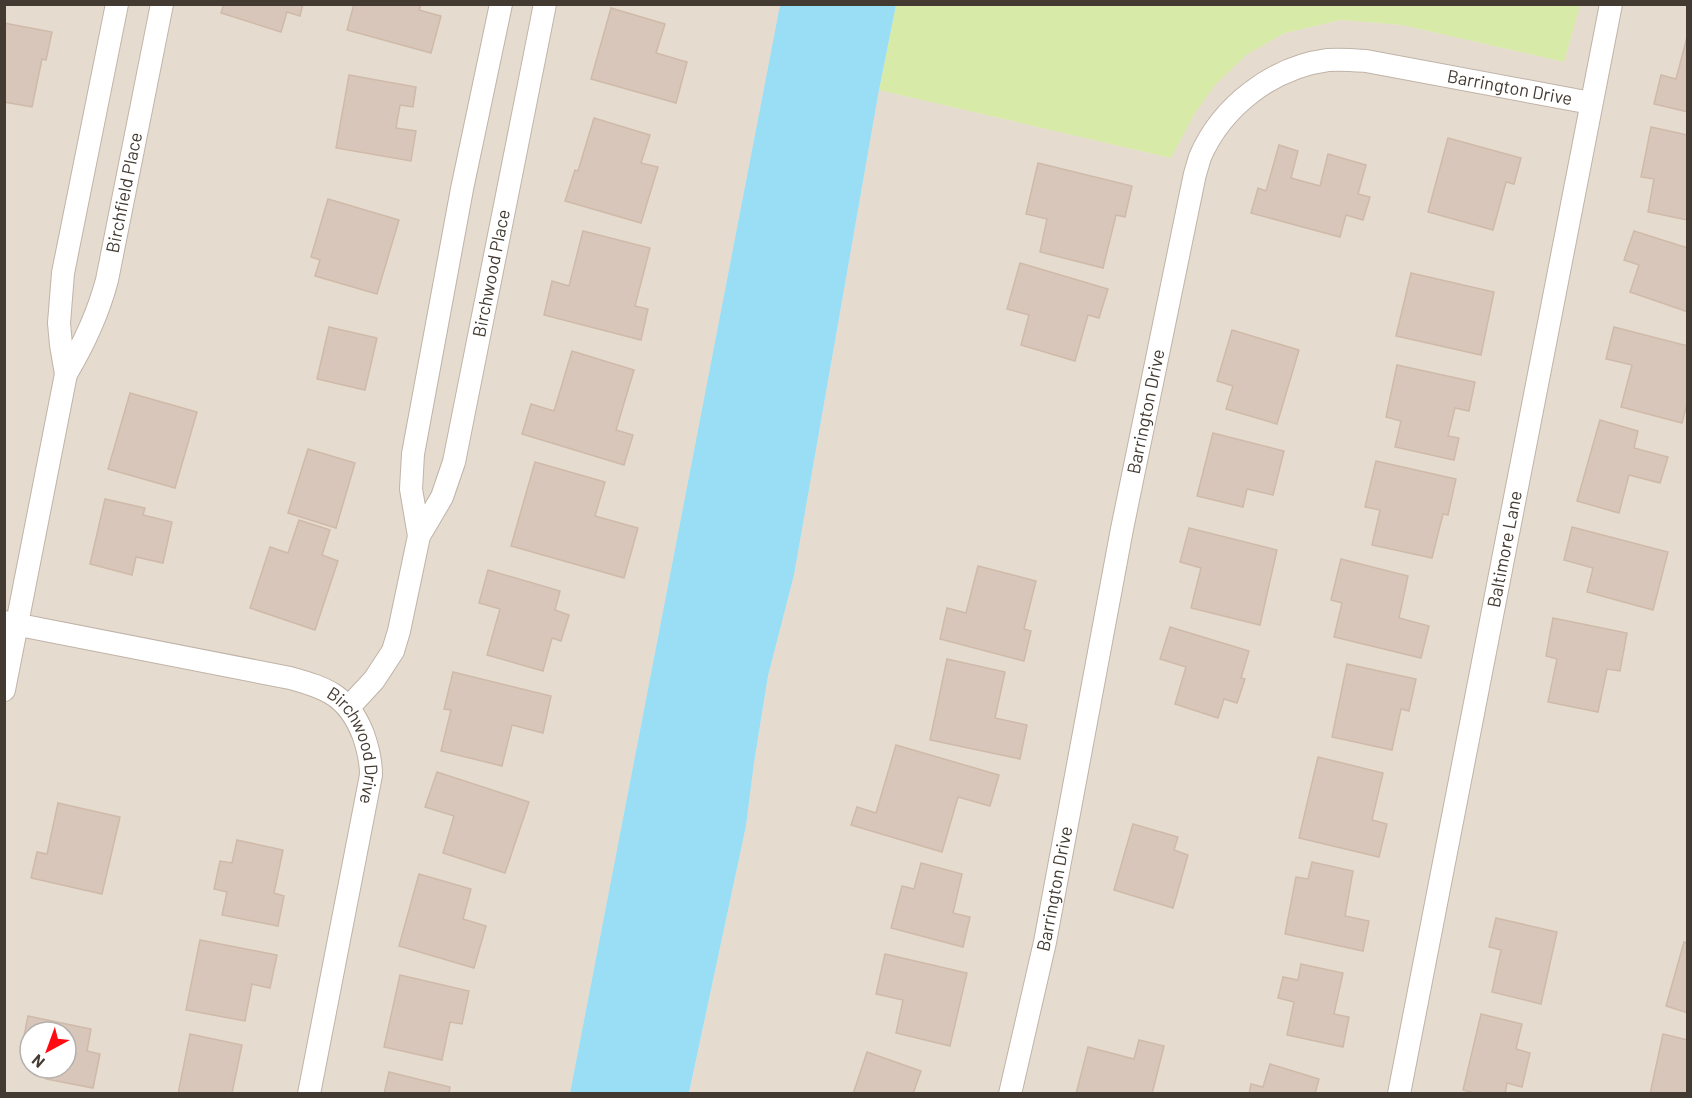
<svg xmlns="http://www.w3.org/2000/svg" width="1692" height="1098" font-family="Barlow,sans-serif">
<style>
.residential{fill:#e6dbcf;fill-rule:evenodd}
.green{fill:#d7eaa7}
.water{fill:#99def4}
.building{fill:#d7c6b9;stroke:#cfbaa9;stroke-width:1.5}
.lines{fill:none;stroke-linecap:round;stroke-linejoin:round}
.minor-casing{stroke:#c0b3a7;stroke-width:24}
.minor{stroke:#fff;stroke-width:22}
.labels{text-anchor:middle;stroke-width:5;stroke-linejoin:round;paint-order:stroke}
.street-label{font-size:18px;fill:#433a32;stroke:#fff}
</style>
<rect width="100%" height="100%" fill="#f2eae1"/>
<g class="residential">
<path d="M 5,5 L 780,5 L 570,1093 L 5,1094 ZM 30,1032 L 66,1032 L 66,1068 L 30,1068 Z"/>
<polygon points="1580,5 1687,5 1687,1093 689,1094 746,826 754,763 768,676 794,575 879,90 1171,158 1195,113 1215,85 1246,55 1285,33 1341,20 1402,25 1564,62"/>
</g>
<polygon class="green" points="896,5 1580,5 1564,62 1402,25 1341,20 1285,33 1246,55 1215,85 1195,113 1171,158 879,90"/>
<polygon class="water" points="780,5 896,5 879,90 794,575 768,676 754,763 746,826 689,1093 570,1093"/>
<g class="building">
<polygon points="224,4 303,4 300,16 287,12 281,32 221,13"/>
<polygon points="354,4 421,4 419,10 441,16 431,53 347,30"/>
<polygon points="611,8 665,24 656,53 687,62 676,103 591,79"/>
<polygon points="4,23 52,32 46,60 42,59 32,107 4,102"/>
<polygon points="1687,37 1688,37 1688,112 1654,104 1661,75 1676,79"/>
<polygon points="349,75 416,87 413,107 400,105 396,128 416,131 411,161 336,148"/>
<polygon points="594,118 650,135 641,163 658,167 641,223 565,201 575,170 578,171"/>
<polygon points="1651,127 1688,135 1688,220 1648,212 1654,179 1641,177"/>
<polygon points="1448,138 1521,158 1514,184 1506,182 1493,230 1428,212"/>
<polygon points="1279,145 1298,151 1291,178 1320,186 1328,154 1366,165 1358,194 1370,197 1363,220 1346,215 1340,237 1251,213 1258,188 1266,191"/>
<polygon points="1038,163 1132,186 1125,217 1116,215 1103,268 1040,252 1047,219 1026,214"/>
<polygon points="328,199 399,220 377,294 315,276 320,260 311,257"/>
<polygon points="583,231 650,248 635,306 648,309 641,340 544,315 552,281 569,286"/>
<polygon points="1634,231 1688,248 1688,312 1630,292 1639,265 1624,260"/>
<polygon points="1020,263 1108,289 1099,318 1088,315 1075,361 1021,345 1029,315 1007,309"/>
<polygon points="1411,273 1494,292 1481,355 1396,336"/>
<polygon points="329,327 377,338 365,390 317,379"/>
<polygon points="1614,327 1688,346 1688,400 1682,423 1621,407 1632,365 1606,359"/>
<polygon points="1232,330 1299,350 1277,424 1226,409 1233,386 1217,381"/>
<polygon points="572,351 634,370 616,430 633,435 624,465 522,434 531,404 554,411"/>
<polygon points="1397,365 1475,382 1469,411 1455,408 1448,436 1459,438 1454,460 1395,447 1401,421 1386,417"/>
<polygon points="130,393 197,412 175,488 108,469"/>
<polygon points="1600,420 1638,431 1634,448 1668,457 1660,483 1629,475 1619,513 1577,501"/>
<polygon points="1213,433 1284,451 1273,495 1247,489 1243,507 1197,496"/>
<polygon points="308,449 355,463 336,528 288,513"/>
<polygon points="1376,461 1456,479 1448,515 1443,514 1432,558 1372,545 1380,510 1365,507"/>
<polygon points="535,462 605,482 595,516 638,528 624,578 511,546"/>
<polygon points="105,499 145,508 143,515 172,522 163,563 136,557 132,575 90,564"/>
<polygon points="299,520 330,530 322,555 338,561 315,630 250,608 270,547 288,553"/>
<polygon points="1572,527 1668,552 1653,610 1587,592 1593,568 1564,560"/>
<polygon points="1189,528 1277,550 1260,625 1191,608 1201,568 1180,562"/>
<polygon points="1341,559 1408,576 1399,618 1429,626 1421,658 1334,637 1342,603 1331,600"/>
<polygon points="978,566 1036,581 1024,629 1031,631 1024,661 940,639 947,608 966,613"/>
<polygon points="488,570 560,591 555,610 569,615 561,641 552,638 543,671 487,655 500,609 479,603"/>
<polygon points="1553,618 1627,633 1620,671 1607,669 1598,712 1548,702 1557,659 1546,656"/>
<polygon points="1170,627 1249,651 1241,678 1245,679 1237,703 1224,699 1218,718 1175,704 1186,667 1160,659"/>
<polygon points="947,659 1005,672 995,718 1027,725 1020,759 930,740"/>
<polygon points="1347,664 1416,679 1409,711 1401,709 1392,750 1332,737"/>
<polygon points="453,672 551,696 543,733 512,725 502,766 441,751 451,710 444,709"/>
<polygon points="896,745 999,775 990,806 958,797 942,852 851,825 857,807 876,813"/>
<polygon points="1318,757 1383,773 1372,820 1387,824 1379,857 1299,838"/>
<polygon points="437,772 529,802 505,873 443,853 454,816 425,807"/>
<polygon points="58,803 120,817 102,894 31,878 37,852 47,854"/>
<polygon points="1133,824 1178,837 1174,850 1188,855 1173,908 1114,890"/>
<polygon points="237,840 283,850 274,893 284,896 278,926 222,915 227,892 214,889 220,861 232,863"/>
<polygon points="1312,862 1353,871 1345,916 1369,921 1363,951 1285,934 1296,877 1308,879"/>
<polygon points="921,863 962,874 953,913 970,917 963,947 891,928 902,886 914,889"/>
<polygon points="419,874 471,889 463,919 486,926 474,968 399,946"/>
<polygon points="1496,918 1557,932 1541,1004 1492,992 1501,950 1489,947"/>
<polygon points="200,940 277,955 270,988 252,984 245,1021 186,1010"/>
<polygon points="1684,942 1688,943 1688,1013 1666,1006"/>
<polygon points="885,954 967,973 950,1046 896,1033 903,1000 876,994"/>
<polygon points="1301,964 1343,973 1334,1014 1349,1017 1343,1047 1287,1035 1294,1002 1278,998 1283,977 1298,980"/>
<polygon points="400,975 469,991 462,1024 450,1022 442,1060 384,1047"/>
<polygon points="1481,1014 1522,1024 1516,1049 1530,1053 1522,1087 1507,1083 1505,1094 1478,1094 1463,1090"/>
<polygon points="28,1016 91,1029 87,1051 100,1054 93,1088 46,1079 48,1068 66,1068 66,1032 30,1032 30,1048 22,1046"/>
<polygon points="190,1034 242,1045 232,1093 233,1094 178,1094"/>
<polygon points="1663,1034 1688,1040 1688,1094 1650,1094"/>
<polygon points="1139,1040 1164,1046 1152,1094 1076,1094 1088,1047 1134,1059"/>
<polygon points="867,1052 921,1071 913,1094 853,1094"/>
<polygon points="1270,1064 1319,1079 1315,1094 1249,1094 1251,1084 1263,1087"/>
<polygon points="389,1072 450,1087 449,1094 384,1094"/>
</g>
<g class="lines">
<g class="minor-casing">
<g id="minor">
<path id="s1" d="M 117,4 L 63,273 L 59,323 L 61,345 L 66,374 C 84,344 98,314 107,280 L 162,4"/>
<path id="s2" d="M 501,4 L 462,189 L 413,454 L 411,489 L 419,536 L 442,497 L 454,462 L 545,4"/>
<path id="s3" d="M 4,622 L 290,678 C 327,688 348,696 363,734 C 368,748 371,761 371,775 L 309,1094"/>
<polyline points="4,690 66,374"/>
<polyline points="349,707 374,680 393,651 399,631 419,536"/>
<path id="s4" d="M 1010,1094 L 1045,942 L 1122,529 L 1191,193 C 1193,181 1196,169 1200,157 C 1222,106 1273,67 1328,60 C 1341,59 1353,60 1366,61 L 1591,103"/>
<path id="s5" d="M 1399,1094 L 1611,4"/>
</g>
</g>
<use href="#minor" class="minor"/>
</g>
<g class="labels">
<g class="street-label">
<text dy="6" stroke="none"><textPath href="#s4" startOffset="1308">Barrington Drive</textPath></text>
<text dy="6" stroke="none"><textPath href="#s1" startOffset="568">Birchfield Place</textPath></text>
<text dy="6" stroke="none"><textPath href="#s2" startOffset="816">Birchwood Place</textPath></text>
<text dy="6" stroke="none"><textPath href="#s4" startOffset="696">Barrington Drive</textPath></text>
<text dy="6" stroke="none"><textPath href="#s5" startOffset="555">Baltimore Lane</textPath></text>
<text dy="6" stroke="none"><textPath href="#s3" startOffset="396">Birchwood Drive</textPath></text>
<text dy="6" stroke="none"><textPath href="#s4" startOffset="210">Barrington Drive</textPath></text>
</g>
</g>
<rect width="1692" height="1098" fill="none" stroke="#433a32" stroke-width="12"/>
<g transform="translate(48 1050) rotate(221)"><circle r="28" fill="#ffffff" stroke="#b4b0ad" stroke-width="1.5"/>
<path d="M0-4.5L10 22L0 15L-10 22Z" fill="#ff0b11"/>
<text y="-9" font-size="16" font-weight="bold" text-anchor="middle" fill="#433a32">N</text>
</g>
</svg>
